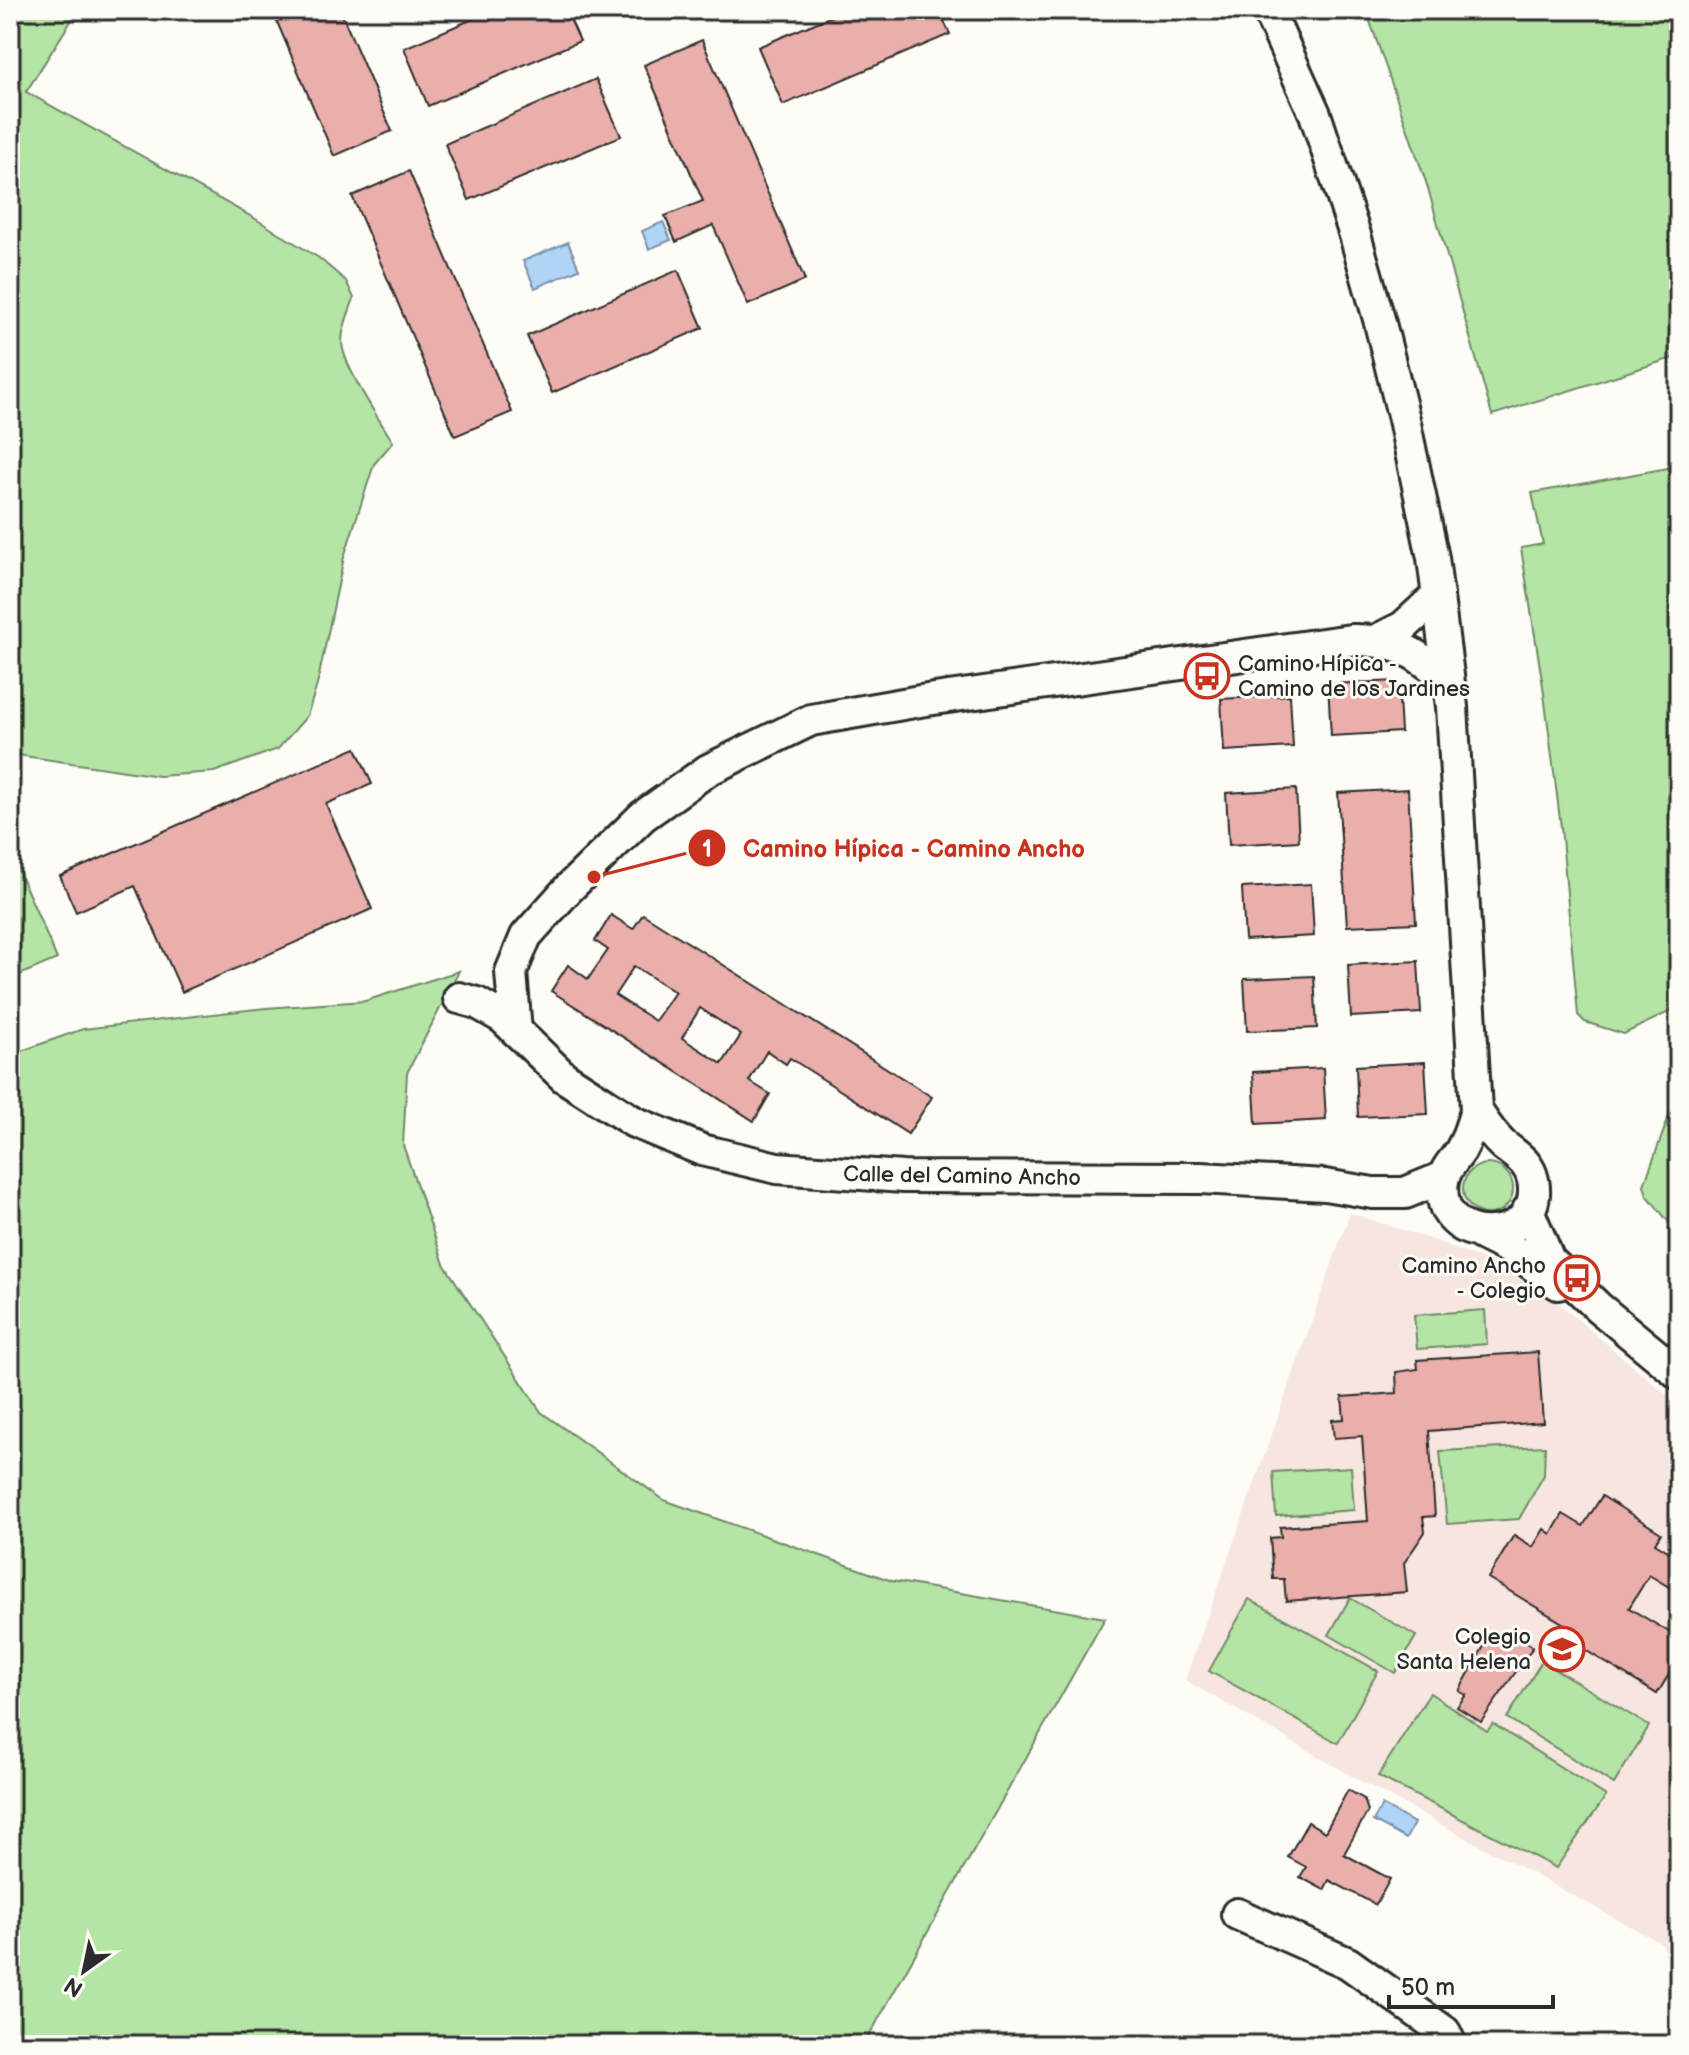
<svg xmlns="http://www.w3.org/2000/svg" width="1689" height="2055" font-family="'Balsamiq Sans',sans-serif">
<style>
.built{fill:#f7e5e0}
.green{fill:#b4e5a5;stroke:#708868;stroke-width:2}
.water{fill:#afd4f8;stroke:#7a90a6;stroke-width:2}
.building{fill:#eaafab;stroke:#2b2b2b;stroke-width:2;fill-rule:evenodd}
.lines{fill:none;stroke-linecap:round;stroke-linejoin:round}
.minor-casing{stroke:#2b2b2b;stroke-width:36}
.minor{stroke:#fdfcf7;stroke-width:30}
.labels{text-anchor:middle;stroke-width:6;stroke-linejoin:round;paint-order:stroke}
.poi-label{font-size:22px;fill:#2b2b2b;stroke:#fdfcf7;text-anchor:end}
.street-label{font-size:22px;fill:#2b2b2b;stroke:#fdfcf7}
.leader{fill:none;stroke:#c8321e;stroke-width:3}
.callout-dot{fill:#c8321e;stroke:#fdfcf7;stroke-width:3}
.mark-label{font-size:24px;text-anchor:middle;font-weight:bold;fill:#fff}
.callout-label{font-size:24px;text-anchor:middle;font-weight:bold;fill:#c8321e;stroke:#fdfcf7;stroke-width:6;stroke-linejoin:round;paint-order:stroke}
</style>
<rect width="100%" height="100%" fill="#fdfcf7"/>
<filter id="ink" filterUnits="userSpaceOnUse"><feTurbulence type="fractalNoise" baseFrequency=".0125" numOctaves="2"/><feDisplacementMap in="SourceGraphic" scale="16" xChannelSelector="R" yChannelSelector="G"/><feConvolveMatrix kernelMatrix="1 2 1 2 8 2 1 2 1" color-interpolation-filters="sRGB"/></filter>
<g filter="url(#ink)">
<polygon class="built" points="1350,1213 1433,1240 1486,1261 1549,1295 1679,1405 1679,2007 1663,1944 1364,1783 1185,1680"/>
<g class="green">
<path d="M 10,10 L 78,10 L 26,92 L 254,218 L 319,258 L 346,281 L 354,298 C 350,311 342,327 342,341 C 341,363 380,421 393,442 L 374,464 L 344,557 L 317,685 L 307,716 L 278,749 L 214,772 L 159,776 L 10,754 Z"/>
<polygon points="1366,10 1679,10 1679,356 1492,415 1427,185"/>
<polygon points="1679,466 1679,1007 1624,1034 1585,1022 1578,1015 1561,827 1543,686 1521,548 1543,544 1532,493"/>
<polygon points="10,851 57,959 10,979"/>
<polygon points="459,971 407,1073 403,1145 444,1264 541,1412 664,1500 892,1581 1105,1618 864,2045 10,2045 10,1055 83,1029 266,1008 365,1001"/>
<polygon points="1679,1098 1679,1235 1647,1195 1644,1185 1672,1108"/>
<circle cx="1488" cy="1189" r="25"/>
<polygon points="1485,1310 1487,1344 1417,1349 1414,1315"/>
<polygon points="1545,1446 1544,1475 1519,1519 1447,1524 1440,1451"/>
<polygon points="1351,1467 1354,1510 1276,1516 1273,1472"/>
<polygon points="1350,1598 1416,1636 1395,1673 1329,1635"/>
<polygon points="1249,1599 1378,1671 1338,1743 1209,1671"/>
<polygon points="1542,1661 1649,1726 1614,1784 1507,1718"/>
<polygon points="1430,1693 1487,1731 1493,1724 1606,1796 1556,1868 1378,1776"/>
</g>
<g class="water">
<polygon points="663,222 671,240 649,249 642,231"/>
<polygon points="568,242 579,269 535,288 523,261"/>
<polygon points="1382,1805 1414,1823 1406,1839 1373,1821"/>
</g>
<g class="building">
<polygon points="272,10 340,10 392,131 334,156"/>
<polygon points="494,10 566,10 580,41 428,106 404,48"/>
<polygon points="846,10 939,10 950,34 783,105 758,47"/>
<polygon points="702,40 805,280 748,305 713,225 676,242 665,216 703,201 644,65"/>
<polygon points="596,79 621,136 469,200 445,144"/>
<polygon points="409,171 512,412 455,436 352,196"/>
<polygon points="678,270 703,328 552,393 527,336"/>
<polygon points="1398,681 1401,732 1331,736 1328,684"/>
<polygon points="1290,695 1293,747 1224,751 1221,699"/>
<polygon points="356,748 372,784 326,804 372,909 182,992 135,886 76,912 60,876"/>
<polygon points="1296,789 1299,841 1229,845 1226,793"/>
<polygon points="1408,789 1416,923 1347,926 1338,793"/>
<polygon points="1311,884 1314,936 1245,940 1242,888"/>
<path d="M 643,914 L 932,1097 L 908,1134 L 790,1058 L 786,1064 L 767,1051 L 749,1081 L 770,1094 L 754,1121 L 551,991 L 568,965 L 588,979 L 608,950 L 595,941 L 611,915 L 633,929 ZM 634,966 L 675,992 L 655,1021 L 615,995 ZM 700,1008 L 741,1035 L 722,1064 L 682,1038 Z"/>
<polygon points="1418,961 1421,1013 1351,1017 1348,965"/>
<polygon points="1314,976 1317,1028 1247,1031 1244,979"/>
<polygon points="1425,1062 1428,1114 1358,1117 1356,1066"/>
<polygon points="1323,1068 1326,1120 1256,1124 1253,1072"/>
<polygon points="1538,1352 1543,1422 1429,1431 1435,1516 1423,1517 1425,1532 1404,1563 1407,1592 1286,1601 1284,1579 1273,1579 1270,1538 1281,1537 1280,1527 1368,1521 1362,1436 1334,1438 1332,1420 1344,1419 1342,1397 1397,1393 1396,1372 1418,1369 1417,1360"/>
<polygon points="1602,1496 1661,1533 1655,1543 1679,1558 1679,1593 1649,1575 1629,1608 1679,1638 1679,1658 1657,1694 1559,1634 1564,1624 1488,1578 1514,1535 1533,1547 1544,1529 1551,1534 1563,1514 1583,1526"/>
<polygon points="1493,1630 1505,1638 1511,1630 1533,1647 1481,1722 1457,1707 1466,1695 1459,1691"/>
<polygon points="1348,1790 1364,1799 1368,1811 1344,1854 1390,1879 1376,1905 1329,1880 1324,1890 1300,1877 1306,1867 1288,1857 1308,1822 1325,1832"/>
</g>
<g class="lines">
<g class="minor-casing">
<g id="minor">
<path d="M 1268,10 L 1315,114 L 1355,235 L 1379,319 L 1404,419 L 1433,558 L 1452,707 L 1476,1110 C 1472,1124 1468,1137 1461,1150 C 1454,1161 1445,1168 1443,1181 C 1433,1252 1546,1247 1533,1180 C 1529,1161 1515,1155 1502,1144 C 1491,1134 1484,1122 1476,1110"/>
<polyline points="1379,639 1403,627 1438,595"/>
<polyline points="459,998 477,1003 503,1018 564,1077 634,1122 702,1150 777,1168 903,1177 1201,1178 1325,1185 1373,1193 1405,1193 1444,1177"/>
<path d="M 516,1031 L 511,972 L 526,936 L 569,888 L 643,816 L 708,770 L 811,720 L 920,701 L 1351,640 C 1394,639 1416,652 1448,680"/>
<polyline points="1528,1210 1549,1260 1598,1307 1679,1374"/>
<polyline points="1481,1234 1513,1250 1558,1284"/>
<polyline points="1237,1914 1348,1963 1445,2032 1451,2045"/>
</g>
</g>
<use href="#minor" class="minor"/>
</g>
</g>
<defs>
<g id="bus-ring" transform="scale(2.3)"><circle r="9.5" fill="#fdfcf7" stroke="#c8321e" stroke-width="1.5"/><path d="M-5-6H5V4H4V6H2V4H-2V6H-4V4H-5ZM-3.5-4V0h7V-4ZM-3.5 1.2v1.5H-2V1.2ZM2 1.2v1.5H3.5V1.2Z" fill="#c8321e"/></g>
<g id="school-ring" transform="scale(2.3)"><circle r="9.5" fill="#fdfcf7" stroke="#c8321e" stroke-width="1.5"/><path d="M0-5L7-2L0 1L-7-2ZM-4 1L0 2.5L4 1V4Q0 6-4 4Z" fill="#c8321e"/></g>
</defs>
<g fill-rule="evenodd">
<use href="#bus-ring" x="1207" y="676"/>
<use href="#bus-ring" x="1577" y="1278"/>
<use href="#school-ring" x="1562" y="1649"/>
</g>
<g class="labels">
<g class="poi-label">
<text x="1238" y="671" text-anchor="start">Camino Hípica -<tspan x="1238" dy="25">Camino de los Jardines</tspan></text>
<text x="1546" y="1273">Camino Ancho<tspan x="1546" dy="25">- Colegio</tspan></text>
<text x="1531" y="1644">Colegio<tspan x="1531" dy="25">Santa Helena</tspan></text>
</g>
<g class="street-label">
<text transform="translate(962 1175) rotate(1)" y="8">Calle del Camino Ancho</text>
</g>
</g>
<path class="leader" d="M594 877L707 848"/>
<g class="callout-dot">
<circle cx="594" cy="877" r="8"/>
<circle cx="707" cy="848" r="20"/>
</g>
<g class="mark-label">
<text x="707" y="857">1</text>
</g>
<g class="callout-label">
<text x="914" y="857">Camino Hípica - Camino Ancho</text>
</g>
<rect width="1689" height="2055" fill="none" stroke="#fdfcf7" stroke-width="40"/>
<rect x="20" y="20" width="1649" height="2015" fill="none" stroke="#2b2b2b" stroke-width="3" filter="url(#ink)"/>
<g transform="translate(84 1971) rotate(213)" stroke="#fdfcf7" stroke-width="6" paint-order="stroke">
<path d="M0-6L14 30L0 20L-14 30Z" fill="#2b2b2b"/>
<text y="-12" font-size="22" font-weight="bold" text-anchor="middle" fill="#2b2b2b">N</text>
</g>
<path d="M1389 1995v12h164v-12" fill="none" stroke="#2b2b2b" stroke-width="4"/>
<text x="1401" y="1995" font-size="24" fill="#2b2b2b" stroke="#fdfcf7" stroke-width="6" paint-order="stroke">50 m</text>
</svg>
